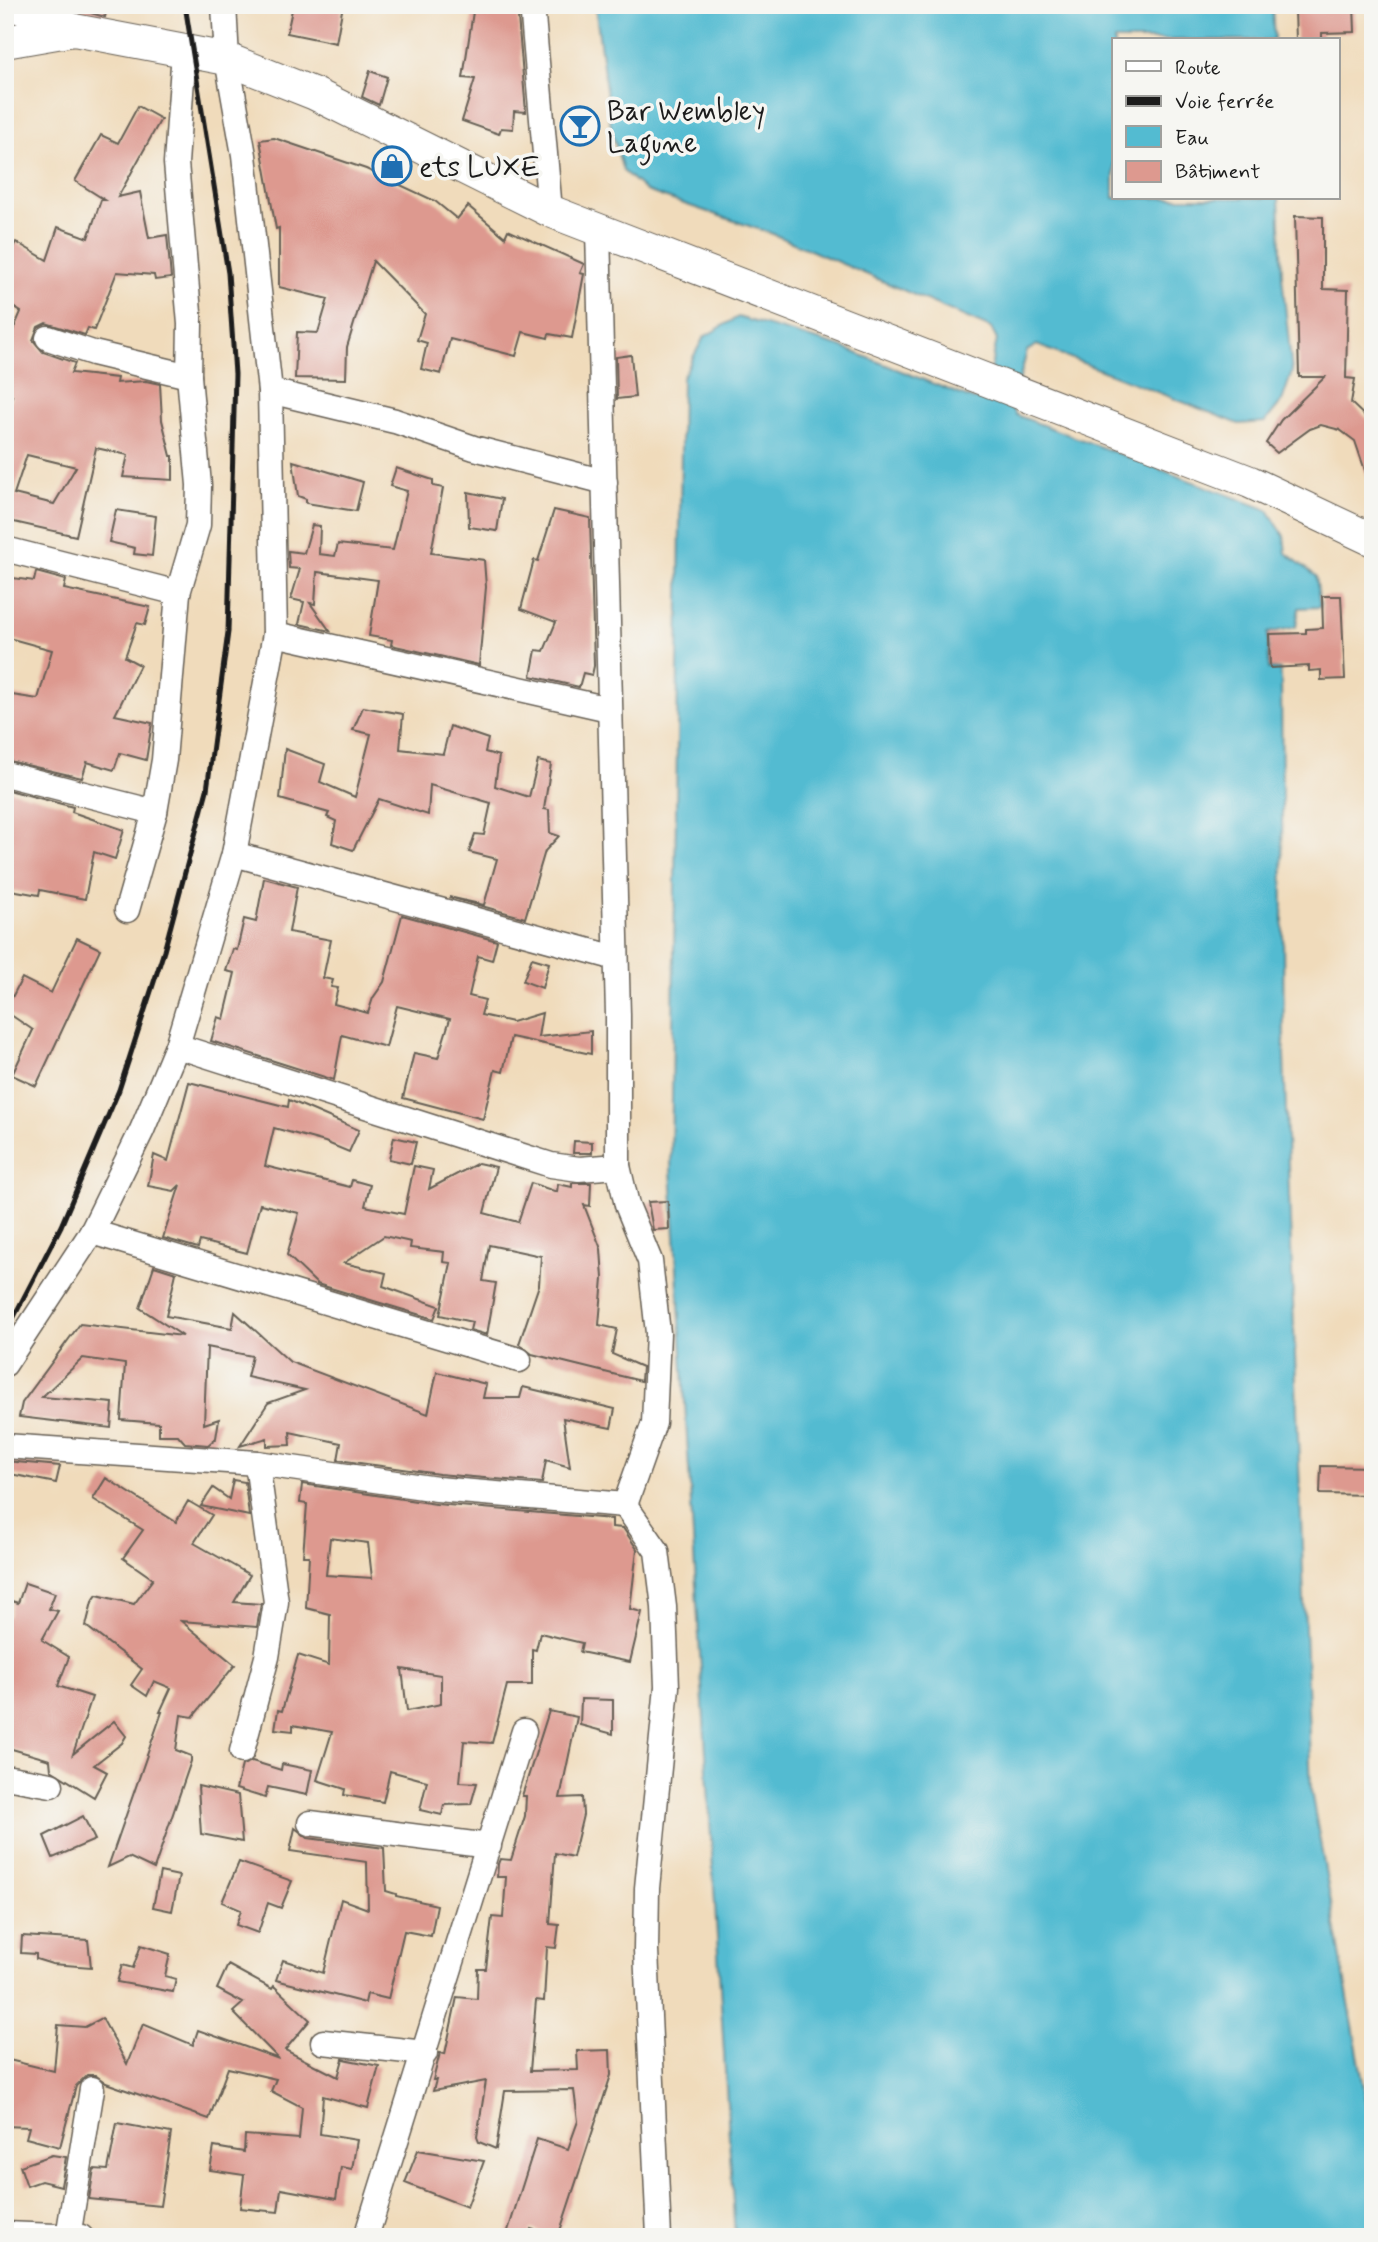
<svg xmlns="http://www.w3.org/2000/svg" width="1378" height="2242" font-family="Mynerve,sans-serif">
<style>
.water{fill:#53bbd1;stroke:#386c76;stroke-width:2}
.building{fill:#dd998f;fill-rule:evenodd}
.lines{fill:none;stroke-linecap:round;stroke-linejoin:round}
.minor-casing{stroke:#665f54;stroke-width:27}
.major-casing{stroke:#665f54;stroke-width:34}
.minor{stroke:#fff;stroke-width:24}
.major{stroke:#fff;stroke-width:32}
.rail{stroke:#1c1c1c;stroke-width:5}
.labels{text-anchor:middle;stroke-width:7;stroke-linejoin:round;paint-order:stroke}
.poi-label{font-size:28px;fill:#1c1c1c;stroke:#f6f6f2;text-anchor:start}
</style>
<rect width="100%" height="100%" fill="#f6f6f2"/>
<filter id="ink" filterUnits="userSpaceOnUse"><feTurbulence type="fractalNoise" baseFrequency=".0143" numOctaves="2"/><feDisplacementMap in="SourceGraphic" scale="14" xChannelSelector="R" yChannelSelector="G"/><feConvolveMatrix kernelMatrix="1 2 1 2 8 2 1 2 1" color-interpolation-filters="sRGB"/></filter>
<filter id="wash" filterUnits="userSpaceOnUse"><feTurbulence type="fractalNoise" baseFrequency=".00686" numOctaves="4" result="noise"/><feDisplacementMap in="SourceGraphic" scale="28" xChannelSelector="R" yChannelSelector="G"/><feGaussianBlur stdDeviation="1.57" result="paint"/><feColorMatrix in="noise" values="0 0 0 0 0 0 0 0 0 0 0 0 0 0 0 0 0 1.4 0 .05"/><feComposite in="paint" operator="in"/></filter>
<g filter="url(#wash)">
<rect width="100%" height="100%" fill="#f0dbbb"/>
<polygon class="water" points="595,5 1272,5 1274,40 1114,40 1114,198 1279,198 1282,276 1292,372 1282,401 1265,422 1239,424 1037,345 1027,351 1012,408 1016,415 1268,510 1284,536 1286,553 1316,576 1320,607 1299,608 1296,627 1268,633 1269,669 1280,670 1281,679 1284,1056 1311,1791 1373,2138 1373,2237 735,2237 671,1170 682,378 704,337 738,317 841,347 974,400 984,398 997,340 991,328 773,234 646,191 623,171 611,128"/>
<g id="blocks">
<g class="building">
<polygon points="62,5 108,5 105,17"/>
<polygon points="293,5 343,5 336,43 287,33"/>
<polygon points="474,5 517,5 526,112 514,111 513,129 501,128 499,134 462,121 475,79 463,78"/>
<polygon points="1323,5 1354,5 1355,32 1322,33 1322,40 1296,40 1295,10 1323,9"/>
<polygon points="370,71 387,77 379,105 362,97"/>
<path d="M 138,106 L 161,119 L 118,197 L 140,192 L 149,238 L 167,235 L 171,278 L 155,280 L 154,275 L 117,272 L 94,330 L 88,328 L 85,335 L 46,323 L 38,327 L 33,340 L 43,352 L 75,363 L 71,373 L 117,378 L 116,383 L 146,381 L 160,384 L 162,420 L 171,456 L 173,456 L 173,480 L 123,477 L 128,455 L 96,448 L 76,536 L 5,520 L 5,414 L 12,396 L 5,394 L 5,349 L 21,312 L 5,302 L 5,261 L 16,242 L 47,260 L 58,227 L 88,238 L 101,200 L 105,200 L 75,181 L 101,135 L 118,143 ZM 27,455 L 76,467 L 54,504 L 14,494 Z"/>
<polygon points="274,138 366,169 435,201 457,219 468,206 505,237 508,230 584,264 580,273 584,274 572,338 549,334 548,338 523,332 516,356 450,339 441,374 421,369 427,343 417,340 425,314 373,261 347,347 346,379 295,378 297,332 318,333 328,299 279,287 279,228 276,229 260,140"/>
<polygon points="1295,216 1323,217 1323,289 1348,290 1346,378 1355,379 1351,403 1373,424 1373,484 1370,485 1355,441 1340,430 1321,425 1310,429 1277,453 1266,443 1281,420 1325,377 1299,377"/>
<polygon points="631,355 635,397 617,399 616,357"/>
<polygon points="293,461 363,482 356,511 306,503 306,499 298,496"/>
<polygon points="396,468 433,480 433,486 443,488 431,553 484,560 486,587 479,665 391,645 392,640 369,636 378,580 317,572 315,604 310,603 330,631 299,624 304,602 291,599 300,569 289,568 288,551 304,553 312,525 320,526 319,554 335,556 338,544 393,550 407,491 390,486"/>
<polygon points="468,492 502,499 497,531 469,527"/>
<polygon points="116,510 156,516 152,556 134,554 135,548 109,542"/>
<polygon points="554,510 590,518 594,666 592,675 583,673 579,687 531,676 536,650 544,651 556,622 521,609 534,560 538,561"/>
<polygon points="36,572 66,580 64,589 150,607 145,625 137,623 125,657 140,665 115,715 152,723 146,760 120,753 114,770 87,762 82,778 5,760 5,694 38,699 52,650 5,637 5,577 34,581"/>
<polygon points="1322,596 1341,596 1345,679 1321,680 1321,670 1309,671 1309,666 1270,668 1269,634 1306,633 1306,629 1323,628"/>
<polygon points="363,707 403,714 400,749 443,754 450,726 488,739 485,752 499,756 495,786 529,797 538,761 551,764 544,809 549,810 550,833 559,836 545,851 525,918 449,897 484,905 497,859 469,852 475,834 484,835 491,803 430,785 428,815 379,799 353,850 332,843 336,821 327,817 329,813 280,799 285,749 325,764 320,782 355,797 371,734 353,730"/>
<polygon points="5,789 73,807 72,812 124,830 115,859 94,852 85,899 40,890 39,895 5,889"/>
<polygon points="264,878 297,887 289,932 331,940 323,978 333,980 331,987 338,988 334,1004 368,1013 373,998 384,982 402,915 497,941 492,960 478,956 469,996 485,1000 481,1015 512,1022 542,1013 538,1037 591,1031 591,1054 511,1037 503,1072 495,1070 483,1119 403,1098 414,1053 438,1058 450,1019 397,1006 386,1047 342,1035 334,1080 211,1041 218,1017 224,1019 235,973 226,971 233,949 237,950 244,919 256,922"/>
<polygon points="77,938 100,949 36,1086 12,1075 33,1030 5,1011 22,978 51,993"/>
<polygon points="532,958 549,963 542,988 523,981"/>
<polygon points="189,1082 288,1107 289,1100 359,1130 349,1152 325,1142 274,1128 265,1166 350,1187 352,1180 370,1185 365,1206 404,1214 414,1166 433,1170 429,1189 478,1163 496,1167 484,1213 518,1222 531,1183 557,1192 558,1184 572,1187 572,1183 591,1183 590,1206 584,1205 601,1249 603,1278 599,1325 617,1329 612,1354 642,1367 641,1381 532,1354 519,1344 539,1285 541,1256 489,1245 483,1281 496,1283 487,1335 470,1330 472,1322 440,1315 451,1263 443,1262 444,1252 410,1248 411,1242 384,1236 344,1263 386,1273 383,1286 439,1306 434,1319 317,1284 287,1255 299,1213 260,1204 247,1253 200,1241 198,1248 163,1238 180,1185 174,1191 148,1186 154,1155 168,1161"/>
<polygon points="394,1137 416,1142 411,1164 389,1159"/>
<polygon points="574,1141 592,1142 592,1153 573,1153"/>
<polygon points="668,1201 669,1229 653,1230 648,1202"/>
<polygon points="154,1266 176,1273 166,1316 232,1328 235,1312 290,1362 428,1414 437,1372 486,1384 483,1398 520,1398 523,1387 615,1409 611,1428 563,1418 570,1467 546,1460 542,1483 439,1474 338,1460 341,1443 290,1432 291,1445 267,1446 267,1438 240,1446 268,1403 305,1390 247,1377 252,1356 207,1347 204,1424 219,1419 216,1438 208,1445 185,1443 178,1435 159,1435 159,1423 121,1420 125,1364 83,1358 42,1397 113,1403 111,1428 19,1417 22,1403 80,1324 183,1336 140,1308"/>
<polygon points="5,1461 60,1466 56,1483 5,1473"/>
<polygon points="1321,1466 1373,1467 1373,1495 1320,1494"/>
<polygon points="106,1478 176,1522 188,1501 212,1515 194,1543 250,1575 234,1602 261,1604 257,1627 181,1621 235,1665 193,1717 181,1715 176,1750 191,1756 191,1761 154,1869 129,1857 108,1867 162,1712 160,1712 171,1688 154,1681 147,1696 131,1685 142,1669 86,1626 92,1602 97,1595 134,1604 153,1579 123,1558 143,1530 93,1499"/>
<polygon points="233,1480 245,1482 249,1516 201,1506 213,1488 229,1499"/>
<path d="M 302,1484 L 436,1504 L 612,1519 L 612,1527 L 623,1528 L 637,1549 L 630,1609 L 642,1612 L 630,1662 L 580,1652 L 582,1643 L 540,1633 L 536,1650 L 532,1649 L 532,1685 L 507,1685 L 492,1743 L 464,1741 L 460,1782 L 477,1783 L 471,1804 L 444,1805 L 442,1815 L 420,1810 L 427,1781 L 390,1771 L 383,1802 L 344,1795 L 345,1789 L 317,1780 L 332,1732 L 293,1725 L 293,1731 L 275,1729 L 278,1710 L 282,1711 L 298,1655 L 329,1665 L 330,1614 L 306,1608 L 309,1556 L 303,1556 L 307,1504 L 300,1503 ZM 330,1538 L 368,1543 L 372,1578 L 326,1575 ZM 402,1669 L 441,1675 L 441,1704 L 407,1711 Z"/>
<polygon points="25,1583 55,1593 49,1609 58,1611 42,1640 69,1657 58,1686 92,1697 73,1754 114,1721 126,1736 122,1743 94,1765 107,1772 94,1797 51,1770 50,1760 5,1747 5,1616 9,1617 12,1601 18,1603"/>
<polygon points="581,1699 613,1700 613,1734 580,1725"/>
<polygon points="549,1711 577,1717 560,1798 582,1797 583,1815 573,1857 555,1853 550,1924 559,1925 556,1948 547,1947 544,2001 536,2000 530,2071 578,2070 577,2051 610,2050 611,2075 558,2237 531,2229 529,2237 516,2237 507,2234 537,2139 568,2149 578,2121 574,2090 505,2091 496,2149 479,2142 477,2137 486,2081 433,2091 436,2080 433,2080 440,2053 445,2054 457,1997 477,1999 478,1969 486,1969 492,1917 503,1918 506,1877 497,1877 498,1864 500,1859 511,1860 525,1816 526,1796 522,1796"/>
<polygon points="252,1761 281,1770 282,1764 312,1770 307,1795 268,1787 265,1798 236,1789 242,1765"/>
<polygon points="198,1786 238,1795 242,1842 201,1834"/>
<polygon points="83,1816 95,1840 53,1858 44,1836"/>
<polygon points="295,1828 308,1838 384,1848 386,1891 396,1894 396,1896 437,1905 431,1936 404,1931 388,1999 367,1994 365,2003 276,1980 283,1960 323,1973 341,1899 368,1909 367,1862 290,1851"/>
<polygon points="239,1862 292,1881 281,1908 268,1903 258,1933 236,1925 241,1910 222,1902"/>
<polygon points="160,1872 179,1876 172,1911 153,1907"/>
<polygon points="22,1936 88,1940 91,1967 52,1964 36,1959 36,1954 21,1953"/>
<polygon points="141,1945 170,1954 165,1976 176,1979 173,1992 117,1982 122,1965 133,1968"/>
<polygon points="228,1965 272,1989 274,1986 310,2020 285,2050 338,2077 343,2059 379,2066 368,2108 323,2096 320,2134 357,2140 352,2169 341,2167 336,2199 281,2189 278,2212 240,2208 244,2175 210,2170 214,2147 244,2152 245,2135 299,2139 302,2107 271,2091 276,2079 228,2068 209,2119 106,2083 95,2075 87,2075 76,2086 60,2147 26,2138 29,2127 5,2126 5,2059 54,2071 58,2025 85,2027 102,2018 127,2064 143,2024 193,2045 198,2030 279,2059 233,2012 243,2003 217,1989"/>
<polygon points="117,2123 171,2133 160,2206 89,2199 94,2169 108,2170"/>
<polygon points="418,2150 484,2161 467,2207 405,2183"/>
<polygon points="52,2155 66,2157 61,2186 41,2181 27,2186 20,2166"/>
</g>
</g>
</g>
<g filter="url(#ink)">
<use href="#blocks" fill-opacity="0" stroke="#665f54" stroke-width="2"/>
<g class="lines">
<g class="minor-casing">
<g id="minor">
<polyline points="532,5 550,211"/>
<polyline points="598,230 618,1015 618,1166 627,1205 650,1261 658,1333 654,1423 625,1505 657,1551 664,1607 667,1687 647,1888 646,1950 659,2237"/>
<polyline points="48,338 93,353 189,376"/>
<polyline points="270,391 395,421 474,448 605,482"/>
<polyline points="5,549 178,593"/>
<polyline points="275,634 609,709"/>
<polyline points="5,774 155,812"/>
<polyline points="234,854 616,958"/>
<polyline points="127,910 155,812 164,760 178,593 198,525 199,485 189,376 190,324 176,163 184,51"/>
<polyline points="177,1046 551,1165 579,1169 618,1166"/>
<polyline points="92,1232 519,1360"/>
<polyline points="5,1364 92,1232 142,1130 177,1046 234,854 275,634 270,391 244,155 227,59 224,5"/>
<polyline points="5,1446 257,1463 437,1489 625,1505"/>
<polyline points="242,1751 267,1657 276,1602 257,1463"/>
<polyline points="5,1777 51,1785"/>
<polyline points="310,1823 489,1846"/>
<polyline points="323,2042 425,2053"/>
<polyline points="5,2234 81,2237"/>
<polyline points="68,2237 92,2089"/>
<polyline points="366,2237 524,1731"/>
</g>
</g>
<g class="major-casing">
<g id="major">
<polyline points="14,5 74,30 227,59 315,94 550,211 1250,482 1373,540"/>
<polyline points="5,42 74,30"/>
</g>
</g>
<use href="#minor" class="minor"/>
<use href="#major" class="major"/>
<polyline class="rail" points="5,1334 61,1226 119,1090 164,951 207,790 228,632 235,374 228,273 185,5"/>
</g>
</g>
<defs>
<g id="bar-ring" transform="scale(2.0125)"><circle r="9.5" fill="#f6f6f2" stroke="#1f6fb2" stroke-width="1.5"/><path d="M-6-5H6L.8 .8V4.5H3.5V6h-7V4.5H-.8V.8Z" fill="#1f6fb2"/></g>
<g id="shop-ring" transform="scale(2.0125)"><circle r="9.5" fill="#f6f6f2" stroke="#1f6fb2" stroke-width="1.5"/><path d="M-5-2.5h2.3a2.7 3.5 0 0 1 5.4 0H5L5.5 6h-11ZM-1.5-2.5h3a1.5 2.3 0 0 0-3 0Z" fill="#1f6fb2"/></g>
</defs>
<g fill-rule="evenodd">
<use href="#bar-ring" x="580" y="126"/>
<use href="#shop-ring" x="392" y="166"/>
</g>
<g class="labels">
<g class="poi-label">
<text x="607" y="120">Bar Wembley<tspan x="607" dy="32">Lagune</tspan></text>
<text x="419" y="176">ets LUXE</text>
</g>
</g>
<rect width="1378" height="2242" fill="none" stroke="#f6f6f2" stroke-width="28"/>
<rect x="1112" y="38" width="228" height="161" fill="#f6f6f2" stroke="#9f9f9c" stroke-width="2"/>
<rect x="1126" y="61" width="35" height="10" fill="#ffffff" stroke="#9f9f9c" stroke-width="2"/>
<text x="1175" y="74" font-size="21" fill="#1c1c1c">Route</text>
<rect x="1126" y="96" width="35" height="10" fill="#1c1c1c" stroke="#9f9f9c" stroke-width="2"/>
<text x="1175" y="108" font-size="21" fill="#1c1c1c">Voie ferrée</text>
<rect x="1126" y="126" width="35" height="21" fill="#53bbd1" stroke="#9f9f9c" stroke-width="2"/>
<text x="1175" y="144" font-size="21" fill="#1c1c1c">Eau</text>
<rect x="1126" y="161" width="35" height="21" fill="#dd998f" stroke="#9f9f9c" stroke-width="2"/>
<text x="1175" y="178" font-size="21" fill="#1c1c1c">Bâtiment</text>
</svg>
